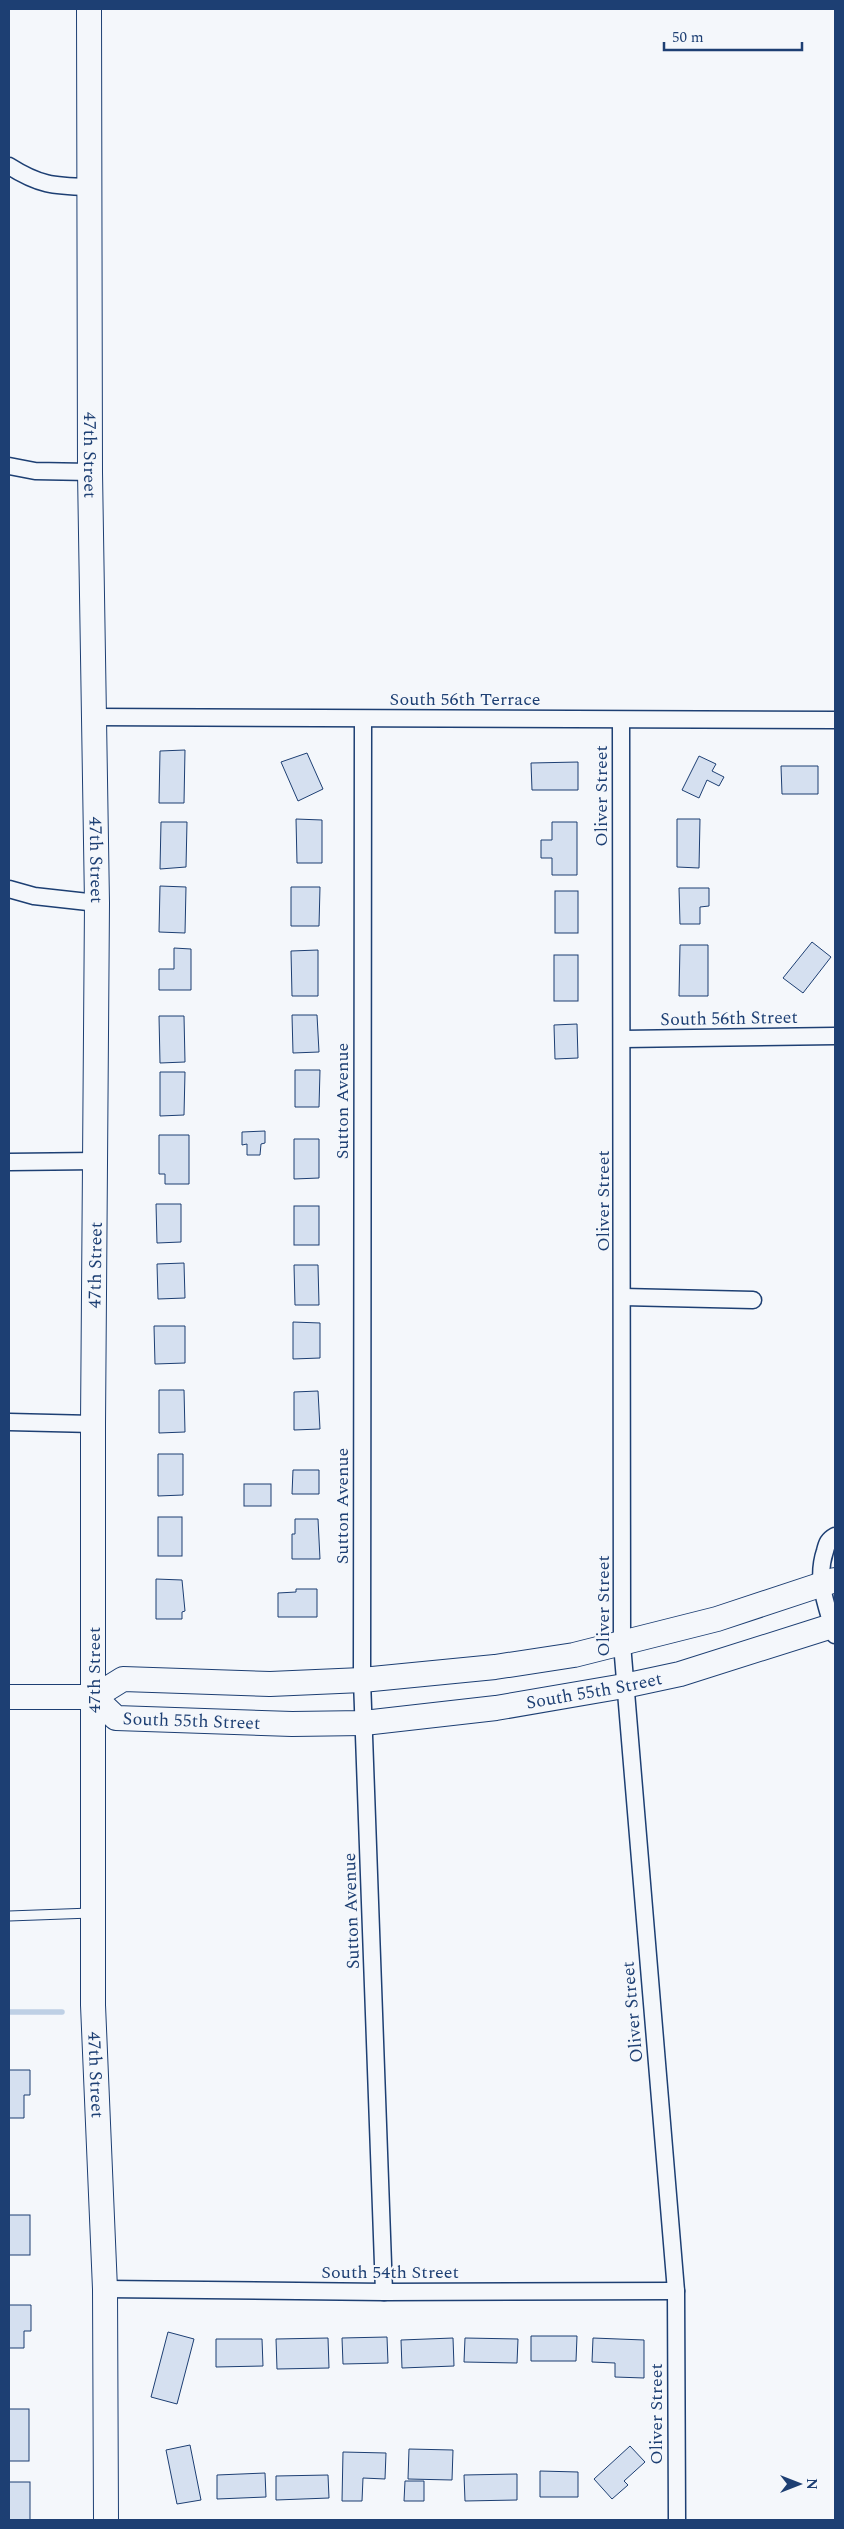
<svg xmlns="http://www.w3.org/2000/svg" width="844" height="2529" font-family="Spectral,serif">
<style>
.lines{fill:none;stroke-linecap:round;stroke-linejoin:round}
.stream{stroke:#bed0e5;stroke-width:5.5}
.building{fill:#d5e0f0;stroke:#1d3f73}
.lane-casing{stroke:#1d3f73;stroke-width:11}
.street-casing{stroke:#1d3f73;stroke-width:19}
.secondary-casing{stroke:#1d3f73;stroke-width:26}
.lane{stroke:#f4f7fb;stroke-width:9}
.street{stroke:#f4f7fb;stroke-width:16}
.secondary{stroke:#f4f7fb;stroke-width:24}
.labels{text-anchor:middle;stroke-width:4;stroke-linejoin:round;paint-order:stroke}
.street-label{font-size:18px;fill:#1d3f73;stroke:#f4f7fb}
</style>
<rect width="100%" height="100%" fill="#f4f7fb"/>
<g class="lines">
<polyline class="stream" points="9,2012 62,2012"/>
</g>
<g class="building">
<polygon points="185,750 184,803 159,803 160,751"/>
<polygon points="307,753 323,789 298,801 281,762"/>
<polygon points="699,756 716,764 712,771 724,777 719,786 707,780 699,798 682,790"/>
<polygon points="578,762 578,790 532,790 531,763"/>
<polygon points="781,766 818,766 818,794 782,794"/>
<polygon points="296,819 322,820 322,863 297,863"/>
<polygon points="677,819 700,819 699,868 677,867"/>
<polygon points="161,822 187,822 186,867 160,869"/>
<polygon points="552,822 577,822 577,875 552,875 552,858 541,858 541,840 552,840"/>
<polygon points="160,886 186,887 185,933 159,932"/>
<polygon points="291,887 320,887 319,926 291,926"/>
<polygon points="679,888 709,888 709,906 700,907 700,924 680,924"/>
<rect x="555" y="891" width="23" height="42"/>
<polygon points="812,942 831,957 803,993 783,978"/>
<polygon points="680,945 708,945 708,996 679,996"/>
<polygon points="174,948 191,949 191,990 159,990 159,969 174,969"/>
<polygon points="318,950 318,996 292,996 291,951"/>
<rect x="554" y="955" width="24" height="46"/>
<polygon points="292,1015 317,1015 319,1052 293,1053"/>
<polygon points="159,1016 184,1016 185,1062 160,1063"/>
<polygon points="577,1024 578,1058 555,1059 554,1025"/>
<polygon points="295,1070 320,1070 319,1107 295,1107"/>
<polygon points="160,1072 185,1072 184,1115 160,1116"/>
<polygon points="265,1131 265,1143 261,1144 260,1155 247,1155 247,1144 242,1145 242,1132"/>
<polygon points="159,1135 189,1135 189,1184 165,1184 165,1174 159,1174"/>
<polygon points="294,1139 319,1139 319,1178 294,1179"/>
<polygon points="156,1204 181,1204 181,1242 157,1243"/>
<rect x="294" y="1206" width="25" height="39"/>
<polygon points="184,1263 185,1298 158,1299 157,1264"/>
<polygon points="294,1265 318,1265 319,1305 295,1305"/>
<polygon points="293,1322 320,1323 320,1358 293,1359"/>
<polygon points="154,1326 185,1326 185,1363 155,1364"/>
<polygon points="159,1390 184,1390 185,1432 159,1433"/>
<polygon points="318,1391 320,1429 294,1430 294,1392"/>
<polygon points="158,1454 183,1454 183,1495 158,1496"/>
<polygon points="293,1470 319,1470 319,1494 292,1494"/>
<rect x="244" y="1484" width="27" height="22"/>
<rect x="158" y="1517" width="24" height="39"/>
<polygon points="295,1519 318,1519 320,1559 292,1559 292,1534 295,1534"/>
<polygon points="156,1579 182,1580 185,1611 182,1612 182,1619 156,1619"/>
<polygon points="296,1589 317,1589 317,1617 278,1617 278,1593 296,1592"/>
<polygon points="9,2070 30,2070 30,2095 24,2095 24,2118 9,2118"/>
<rect x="9" y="2215" width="21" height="40"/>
<polygon points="9,2305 31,2305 31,2331 24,2331 24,2348 9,2348"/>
<polygon points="168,2332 194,2339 177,2404 151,2397"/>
<polygon points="531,2336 577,2336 576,2361 531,2361"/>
<polygon points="387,2337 388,2363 343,2364 342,2338"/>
<polygon points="328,2338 329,2368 277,2369 276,2339"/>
<polygon points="453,2338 454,2366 402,2368 401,2340"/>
<polygon points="465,2338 518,2339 517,2363 464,2362"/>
<polygon points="593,2338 644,2340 644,2378 615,2377 615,2363 592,2362"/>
<polygon points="216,2339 262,2339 263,2366 216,2367"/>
<rect x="9" y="2409" width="20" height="52"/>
<polygon points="190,2445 201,2500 177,2504 166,2450"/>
<polygon points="630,2446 645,2462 624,2481 628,2485 612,2499 594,2479"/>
<polygon points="409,2449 453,2450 452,2480 408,2479"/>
<polygon points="343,2452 386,2453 385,2479 363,2478 362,2501 342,2501"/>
<polygon points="540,2471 578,2472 578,2497 540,2497"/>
<polygon points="265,2473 266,2497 217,2499 217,2475"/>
<polygon points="517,2474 517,2500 465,2501 464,2475"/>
<polygon points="328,2475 329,2498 276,2500 276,2476"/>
<polygon points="405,2481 424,2481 424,2501 404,2501"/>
<rect x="9" y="2482" width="21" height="38"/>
</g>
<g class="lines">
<g class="lane-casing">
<polyline id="lane" points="9,1916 91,1913"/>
</g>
<g class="street-casing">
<g id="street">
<path d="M 9,166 C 39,185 53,186 88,187"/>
<polyline points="9,466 35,471 90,472"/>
<polyline points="94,717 835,720"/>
<polyline points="363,719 362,1680 384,2292"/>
<polyline points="621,720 622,1644 676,2291 677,2520"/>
<polyline points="9,889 34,896 97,903"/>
<polyline points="623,1039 835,1036"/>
<polyline points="9,1162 96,1161"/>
<polyline points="623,1297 753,1300"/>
<polyline points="9,1422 93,1424"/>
<path d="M 835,1536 C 828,1540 827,1543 825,1551 C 815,1581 827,1605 835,1635"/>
<polyline points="105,2289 384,2292 676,2291"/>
</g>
</g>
<g class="secondary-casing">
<g id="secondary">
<path id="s1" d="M 89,9 L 90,472 L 97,903 L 93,1424 L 93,2005 L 105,2289 L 106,2520"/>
<polyline points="9,1697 94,1697"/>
<path id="s2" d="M 94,1697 L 116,1718 L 292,1724 L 364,1723 L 496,1708 L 624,1686 L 680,1674 L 835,1625"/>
<polyline points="94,1697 123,1679 270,1684 362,1680 495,1667 574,1655 717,1619 835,1580"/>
</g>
</g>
<use href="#lane" class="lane"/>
<use href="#street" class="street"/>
<use href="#secondary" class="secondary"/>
</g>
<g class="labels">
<g class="street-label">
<text dy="6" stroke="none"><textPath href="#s1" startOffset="446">47th Street</textPath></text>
<text x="465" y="705">South 56th Terrace</text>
<text transform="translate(601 796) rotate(-90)" y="6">Oliver Street</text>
<text dy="6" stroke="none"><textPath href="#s1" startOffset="851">47th Street</textPath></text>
<text transform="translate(729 1018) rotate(-1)" y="6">South 56th Street</text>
<text transform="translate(342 1101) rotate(-90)" y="6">Sutton Avenue</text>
<text transform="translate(603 1201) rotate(-90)" y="6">Oliver Street</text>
<text transform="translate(95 1265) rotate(-89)" y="6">47th Street</text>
<text transform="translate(342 1506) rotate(-90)" y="6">Sutton Avenue</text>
<text transform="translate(603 1606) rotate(-90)" y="6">Oliver Street</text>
<text transform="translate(94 1670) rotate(-90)" y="6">47th Street</text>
<text dy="6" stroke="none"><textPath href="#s2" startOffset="511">South 55th Street</textPath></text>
<text dy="6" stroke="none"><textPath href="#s2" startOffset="106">South 55th Street</textPath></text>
<text transform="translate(351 1911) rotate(-92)" y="6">Sutton Avenue</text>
<text transform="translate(632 2012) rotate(-95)" y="6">Oliver Street</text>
<text dy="6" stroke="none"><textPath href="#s1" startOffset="2066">47th Street</textPath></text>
<text x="390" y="2278">South 54th Street</text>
<text transform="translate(656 2414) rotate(-90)" y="6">Oliver Street</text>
</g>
</g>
<rect width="844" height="2529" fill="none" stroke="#1d3f73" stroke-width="20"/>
<g transform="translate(799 2484) rotate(90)" stroke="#f4f7fb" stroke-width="4" paint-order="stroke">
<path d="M0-4L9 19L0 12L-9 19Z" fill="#1d3f73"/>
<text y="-8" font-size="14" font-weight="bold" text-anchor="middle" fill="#1d3f73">N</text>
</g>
<path d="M664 42v8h138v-8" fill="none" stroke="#1d3f73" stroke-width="2.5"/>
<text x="672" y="42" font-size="15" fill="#1d3f73" stroke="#f4f7fb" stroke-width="4" paint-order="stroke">50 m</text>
</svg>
